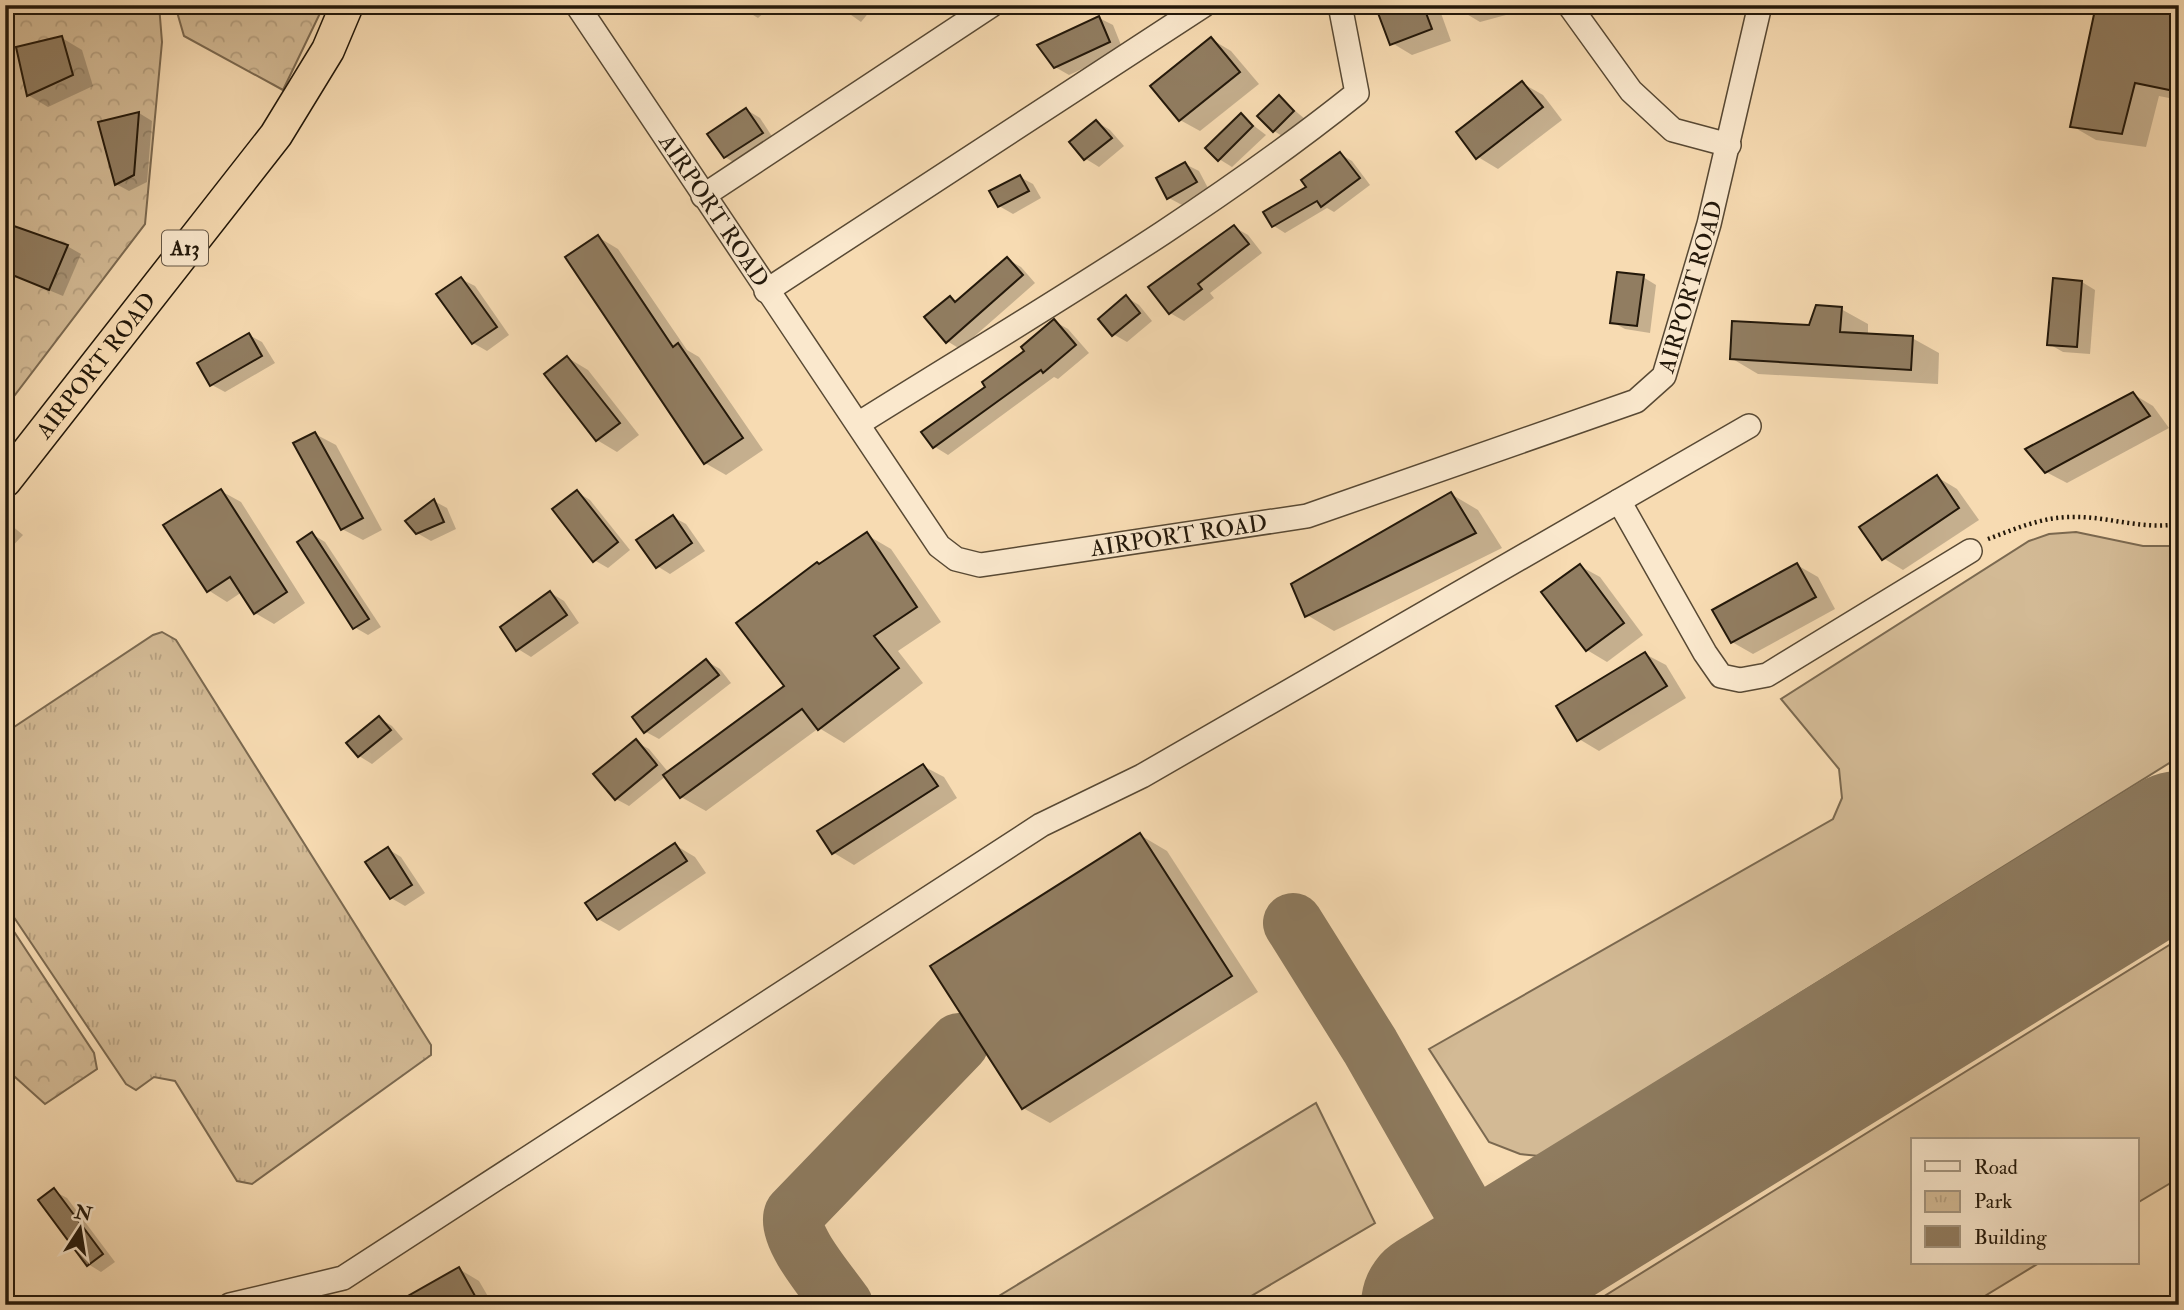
<svg xmlns="http://www.w3.org/2000/svg" width="2184" height="1310" font-family="'IM FELL Double Pica',serif">
<style>
.green{fill:#d3ba95;stroke:#7b6950;stroke-width:2}
.forest{fill:url(#forest-crowns);stroke:#7b6950;stroke-width:2}
.park{fill:url(#park-tufts);stroke:#7b6950;stroke-width:2}
.shadow{fill:#0003}
.lines{fill:none;stroke-linecap:round;stroke-linejoin:round}
.taxiway{stroke:#8d7a5e;stroke-width:60}
.runway{stroke:#8d7a5e;stroke-width:150}
.building{fill:#917d61;stroke:#23180a;stroke-width:2}
.minor-casing{stroke:#584934;stroke-width:26}
.highway-casing{stroke:#23180a;stroke-width:35}
.path{stroke:#23180a;stroke-width:4.5;stroke-dasharray:2 3.5;stroke-linecap:butt}
.minor{stroke:#fae8cd;stroke-width:23}
.highway{stroke:#f7dbb2;stroke-width:32}
.labels{text-anchor:middle;stroke-width:5;stroke-linejoin:round;paint-order:stroke}
.shield{fill:#fae8cd;stroke:#645644;stroke-width:2}
.shield-label{font-size:21px;font-weight:bold;fill:#23180a}
.street-label{font-size:23px;fill:#23180a;stroke:#fae8cd}
</style>
<defs>
<pattern id="forest-crowns" width="20" height="18" patternUnits="userSpaceOnUse" patternTransform="scale(1.75)"><rect width="20" height="18" fill="#d3ba95"/><path d="M2 6a3 3 0 1 1 6 0M12 15a3 3 0 1 1 6 0" fill="none" stroke="#b59f7f"/></pattern>
<pattern id="park-tufts" width="24" height="20" patternUnits="userSpaceOnUse" patternTransform="scale(1.75)"><rect width="24" height="20" fill="#d3ba95"/><path d="M3 7l-1-3M5 7V3M7 7l1-3M15 17l-1-3M17 17v-4M19 17l1-3" fill="none" stroke="#b59f7f"/></pattern>
</defs>
<rect width="100%" height="100%" fill="#f7dbb2"/>
<filter id="stains"><feTurbulence type="fractalNoise" baseFrequency=".00286" numOctaves="4"/><feColorMatrix values="0 0 0 0 .2 0 0 0 0 .09 0 0 0 0 .02 0 0 0 .5 -.17"/></filter>
<radialGradient id="worn" r=".72"><stop offset=".6" stop-color="#630" stop-opacity="0"/><stop offset="1" stop-color="#630" stop-opacity=".3"/></radialGradient>
<g class="green">
<polygon points="2076,532 2143,546 2179,546 2179,757 1539,1156 1520,1154 1489,1142 1429,1049 1833,819 1842,798 1839,769 1781,699 2029,541 2049,534"/>
<polygon points="2179,939 2179,1178 2137,1203 2137,1140 1913,1140 1913,1263 2039,1263 1970,1305 1590,1305"/>
<polygon points="1316,1103 1375,1223 1236,1305 984,1305"/>
</g>
<g class="forest">
<polygon points="5,5 159,5 162,42 145,224 5,408"/>
<polygon points="175,5 324,5 283,90 184,36"/>
<polygon points="5,918 94,1053 97,1069 45,1104 5,1068"/>
</g>
<polygon class="park" points="162,632 176,640 431,1045 431,1055 252,1184 237,1181 175,1081 154,1077 136,1090 126,1084 5,904 5,733 153,635"/>
<g class="shadow">
<polygon points="737,5 773,5 758,18"/>
<polygon points="837,5 875,5 861,22"/>
<polygon points="1377,5 1438,5 1451,41 1412,55 1392,43"/>
<polygon points="1459,5 1503,5 1506,15 1480,22 1460,10"/>
<polygon points="2179,15 2179,100 2159,96 2146,147 2096,140 2072,126"/>
<polygon points="1099,18 1113,25 1123,50 1069,75 1055,67"/>
<polygon points="62,38 82,50 93,86 48,107 28,95"/>
<polygon points="1211,39 1231,51 1259,84 1200,131 1180,120"/>
<polygon points="1522,83 1543,95 1562,120 1498,169 1478,157"/>
<polygon points="1279,97 1306,120 1287,139 1274,131"/>
<polygon points="747,110 760,118 775,141 738,165 725,157"/>
<polygon points="139,113 152,121 147,182 129,191 116,184 100,123"/>
<polygon points="1241,116 1266,135 1232,167 1219,159"/>
<polygon points="1097,122 1110,130 1124,146 1099,167 1086,159 1072,143"/>
<polygon points="1340,154 1352,161 1370,185 1334,212 1327,208 1285,233 1274,226"/>
<polygon points="1185,164 1199,171 1209,190 1182,205 1169,198"/>
<polygon points="1020,177 1033,184 1041,198 1013,214 999,206"/>
<polygon points="1234,227 1248,235 1262,253 1210,293 1214,298 1184,321 1170,313"/>
<polygon points="598,237 618,249 687,350 699,357 763,450 726,475 705,463"/>
<polygon points="5,245 67,246 81,254 63,296 5,272"/>
<polygon points="1007,259 1021,267 1035,283 960,349 947,341 950,298 957,302"/>
<polygon points="1643,277 1656,285 1650,333 1625,329 1612,322"/>
<polygon points="461,279 475,286 509,335 487,351 473,343"/>
<polygon points="2082,282 2095,290 2090,354 2063,352 2049,344"/>
<polygon points="1126,297 1139,305 1152,321 1127,342 1113,334"/>
<polygon points="1841,309 1868,324 1868,335 1912,338 1939,353 1938,384 1758,374 1731,358 1810,327"/>
<polygon points="1054,321 1068,329 1089,353 1058,379 1054,377 948,455 935,447 924,432 988,388"/>
<polygon points="249,335 262,342 275,363 225,392 212,385"/>
<polygon points="568,358 588,370 639,435 617,452 597,440"/>
<polygon points="2133,394 2153,406 2169,428 2067,483 2046,472"/>
<polygon points="315,434 336,445 382,530 363,540 342,529"/>
<polygon points="1937,477 1957,489 1979,520 1903,570 1883,558"/>
<polygon points="221,491 241,502 305,603 274,624 255,613 242,592 227,602 208,590"/>
<polygon points="577,492 590,500 630,550 608,568 594,560"/>
<polygon points="1451,494 1478,510 1502,548 1334,631 1307,615"/>
<polygon points="434,501 447,508 456,529 431,541 417,533"/>
<polygon points="673,517 686,524 705,551 670,574 657,566"/>
<polygon points="5,520 23,535 5,554"/>
<polygon points="312,534 325,542 381,627 368,635 354,627"/>
<polygon points="867,535 891,549 941,622 898,651 923,683 844,743 819,728 706,811 681,797 666,776 629,806 616,799 636,742 649,749 669,773 787,686 820,565"/>
<polygon points="1797,565 1818,577 1835,609 1753,654 1732,642"/>
<polygon points="1580,566 1600,577 1643,635 1607,662 1587,650"/>
<polygon points="551,593 564,601 579,623 531,657 518,649"/>
<polygon points="1645,654 1666,665 1686,698 1599,751 1579,739"/>
<polygon points="706,661 720,669 731,683 659,739 646,732"/>
<polygon points="379,718 392,726 403,739 372,764 359,756"/>
<polygon points="923,766 944,777 957,798 854,865 834,853"/>
<polygon points="1140,835 1167,851 1258,992 1050,1123 1023,1108"/>
<polygon points="675,845 695,857 706,873 619,931 598,919 588,903"/>
<polygon points="388,849 401,857 425,893 405,906 391,898"/>
<polygon points="54,1191 67,1198 115,1262 101,1272 88,1264"/>
<polygon points="459,1269 479,1281 493,1305 396,1305"/>
</g>
<g class="lines">
<g class="taxiway">
<polyline points="1293,923 1370,1046 1483,1244 1485,1255 1477,1279"/>
<path d="M 843,1305 C 830,1286 785,1235 794,1214 L 959,1043"/>
</g>
<polyline class="runway" points="1436,1305 2179,846"/>
</g>
<g class="building">
<polygon points="1375,5 1423,5 1432,29 1390,45"/>
<polygon points="2096,5 2153,5 2179,13 2179,92 2135,83 2122,134 2070,127"/>
<polygon points="1099,16 1110,42 1054,68 1037,45"/>
<polygon points="62,36 73,75 27,96 16,47"/>
<polygon points="1211,37 1240,72 1179,121 1150,86"/>
<polygon points="1522,81 1543,107 1476,159 1456,132"/>
<polygon points="1279,95 1294,111 1273,132 1257,116"/>
<polygon points="746,108 763,133 724,158 707,134"/>
<polygon points="139,112 134,175 115,185 98,122"/>
<polygon points="1241,113 1253,126 1218,161 1205,148"/>
<polygon points="1096,120 1112,138 1084,160 1069,142"/>
<polygon points="1340,152 1360,178 1321,207 1317,201 1272,227 1263,212 1306,187 1301,180"/>
<polygon points="1185,162 1197,182 1167,199 1156,178"/>
<polygon points="1020,175 1029,191 998,207 989,191"/>
<polygon points="11,225 68,245 49,290 5,272 5,240"/>
<polygon points="1234,225 1249,244 1198,284 1202,289 1169,314 1148,287"/>
<polygon points="598,235 673,347 678,343 743,438 704,464 565,257"/>
<polygon points="1007,257 1023,275 946,343 924,317 950,296 955,302"/>
<polygon points="1617,272 1644,275 1637,326 1610,323"/>
<polygon points="461,277 497,327 472,344 436,294"/>
<polygon points="2053,278 2082,281 2077,347 2047,345"/>
<polygon points="1126,295 1140,313 1112,336 1098,319"/>
<polygon points="1816,305 1842,307 1840,332 1913,336 1911,370 1730,359 1732,321 1809,325"/>
<polygon points="1054,319 1076,345 1043,373 1041,370 933,448 921,432 985,387 982,382 1024,351 1021,347"/>
<polygon points="249,333 262,356 210,386 197,363"/>
<polygon points="567,356 620,423 596,441 544,374"/>
<polygon points="2133,392 2150,416 2045,473 2025,449"/>
<polygon points="315,432 363,518 341,530 293,443"/>
<polygon points="1937,475 1959,508 1882,560 1859,527"/>
<polygon points="221,489 287,592 254,614 230,577 207,592 163,525"/>
<polygon points="577,490 618,542 593,562 552,509"/>
<polygon points="1451,492 1476,533 1305,617 1291,584"/>
<polygon points="434,499 444,522 416,534 405,521"/>
<polygon points="673,515 692,543 656,568 636,540"/>
<polygon points="312,532 369,619 353,629 297,542"/>
<polygon points="867,532 917,607 874,636 899,668 818,730 802,709 680,798 663,775 784,686 736,623 817,562 819,564"/>
<polygon points="1797,563 1816,597 1731,643 1712,610"/>
<polygon points="1580,564 1624,623 1586,651 1541,592"/>
<polygon points="550,591 567,615 516,651 500,627"/>
<polygon points="1645,652 1667,686 1577,741 1556,706"/>
<polygon points="706,659 719,675 644,733 632,717"/>
<polygon points="379,716 391,730 358,757 346,743"/>
<polygon points="636,739 657,765 615,800 593,774"/>
<polygon points="923,764 938,786 832,854 817,831"/>
<polygon points="1140,833 1232,976 1022,1109 930,966"/>
<polygon points="675,843 687,861 597,920 585,903"/>
<polygon points="388,847 412,885 390,899 365,862"/>
<polygon points="54,1188 103,1254 87,1266 38,1200"/>
<polygon points="459,1267 480,1305 392,1305"/>
</g>
<g class="lines">
<g class="minor-casing">
<g id="minor">
<path id="s1" d="M 577,5 L 939,546 L 956,559 L 980,565 L 1307,516 L 1636,401 L 1664,376 L 1709,224 L 1760,5"/>
<polyline points="1569,5 1631,91 1673,130 1729,145"/>
<polyline points="703,196 992,5"/>
<polyline points="766,291 1204,5"/>
<path d="M 858,424 C 1027,318 1201,218 1357,93 L 1340,5"/>
<polyline points="1619,501 1705,653 1721,676 1740,680 1767,675 1970,551"/>
<polyline points="230,1305 343,1278 1041,825 1142,776 1749,426"/>
</g>
</g>
<g class="highway-casing">
<g id="highway">
<path id="s2" d="M 5,481 L 276,135 L 328,50 L 347,5"/>
</g>
</g>
<path class="path" d="M 1988,539 C 2015,529 2042,517 2071,517 C 2109,516 2139,530 2179,524"/>
<use href="#minor" class="minor"/>
<use href="#highway" class="highway"/>
</g>
<g class="labels">
<rect class="shield" x="162" y="230.5" width="46" height="35" rx="5"/>
<g class="shield-label">
<text x="185" y="255">A13</text>
</g>
<g class="street-label">
<text dy="8" stroke="none"><textPath href="#s1" startOffset="247">AIRPORT ROAD</textPath></text>
<text dy="8" stroke="none"><textPath href="#s1" startOffset="1507">AIRPORT ROAD</textPath></text>
<text dy="8" stroke="none"><textPath href="#s2" startOffset="147">AIRPORT ROAD</textPath></text>
<text dy="8" stroke="none"><textPath href="#s1" startOffset="898">AIRPORT ROAD</textPath></text>
</g>
</g>
<rect width="2184" height="1310" fill="none" stroke="#f7dbb2" stroke-width="28"/>
<rect x="7" y="7" width="2170" height="1296" fill="none" stroke="#23180a" stroke-width="3.5"/>
<rect x="14" y="14" width="2156" height="1282" fill="none" stroke="#23180a" stroke-width="2"/>
<rect x="1911" y="1138" width="228" height="126" fill="#fae8cd" stroke="#a4957f" stroke-width="2"/>
<rect x="1925" y="1161" width="35" height="10" fill="#fae8cd" stroke="#a4957f" stroke-width="2"/>
<text x="1974" y="1174" font-size="21" fill="#23180a">Road</text>
<rect x="1925" y="1191" width="35" height="21" fill="url(#park-tufts)" stroke="#a4957f" stroke-width="2"/>
<text x="1974" y="1208" font-size="21" fill="#23180a">Park</text>
<rect x="1925" y="1226" width="35" height="21" fill="#917d61" stroke="#a4957f" stroke-width="2"/>
<text x="1974" y="1244" font-size="21" fill="#23180a">Building</text>
<g transform="translate(80 1229) rotate(12)" stroke="#fae8cd" stroke-width="5" paint-order="stroke">
<path d="M0-5L12 26L0 18L-12 26Z" fill="#23180a"/>
<text y="-10" font-size="19" font-weight="bold" text-anchor="middle" fill="#23180a">N</text>
</g>
<rect width="100%" height="100%" filter="url(#stains)"/>
<rect width="100%" height="100%" fill="url(#worn)"/>
</svg>
